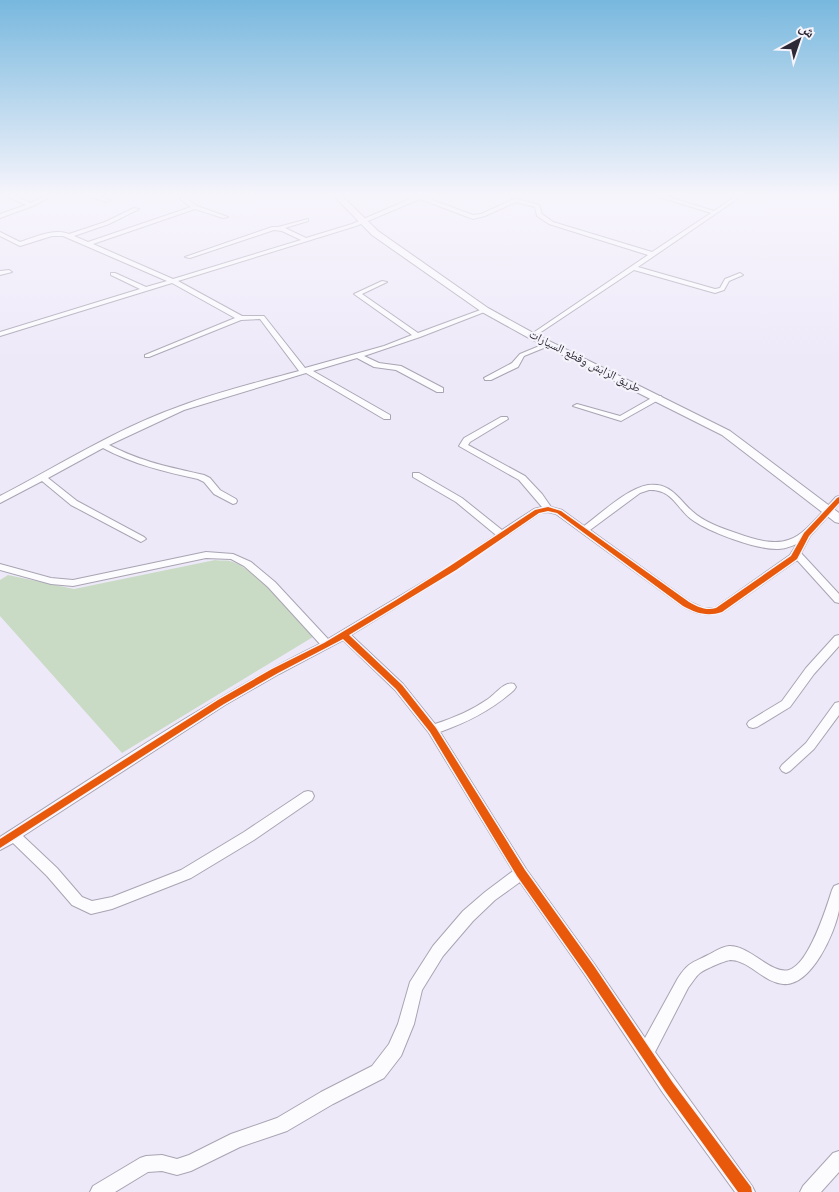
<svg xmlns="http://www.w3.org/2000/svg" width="839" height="1192" font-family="'PT Serif','Noto Naskh Arabic',serif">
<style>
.green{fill:#c9dbc5}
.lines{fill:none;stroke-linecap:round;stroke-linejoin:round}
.street-casing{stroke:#a9a4b2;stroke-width:2}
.secondary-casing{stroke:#a9a4b2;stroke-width:2}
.street{fill:#fcfcfe;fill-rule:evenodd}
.secondary{fill:#fcfcfe;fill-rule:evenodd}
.cycleway-casing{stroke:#f6f4fb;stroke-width:3}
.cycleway{fill:#e8590c;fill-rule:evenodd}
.labels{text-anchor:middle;stroke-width:4.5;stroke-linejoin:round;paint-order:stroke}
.far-street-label{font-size:12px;fill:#2e2937;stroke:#f6f4fb}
</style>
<rect width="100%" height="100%" fill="#eee9f9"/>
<path class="green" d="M 215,560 C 220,561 226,560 230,561 C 256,568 295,617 313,637 L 122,753 L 0,616 L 0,580 L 8,575 L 74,589 Z"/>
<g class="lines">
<g class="street-casing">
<g id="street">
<polygon points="4,195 12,195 31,203 46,195 53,195 33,206 0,218 0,214 26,205"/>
<polygon points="85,195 95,195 110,200 107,202"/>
<path d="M 183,195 L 189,195 L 185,198 L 197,206 L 228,217 L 223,218 L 195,209 L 93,244 L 173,279 L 301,240 L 282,231 L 274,230 L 190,258 L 185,257 L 272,227 L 278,227 L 308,219 L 308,221 L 285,228 L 306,238 L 352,224 L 419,195 L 426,195 L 424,197 L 473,215 L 481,214 L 514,199 L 518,199 L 539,205 L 542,214 L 553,222 L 652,252 L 711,213 L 653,195 L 662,195 L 714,211 L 737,195 L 743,195 L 638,267 L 715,289 L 720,288 L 725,279 L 740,273 L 743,275 L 729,281 L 724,290 L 715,293 L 634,270 L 532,338 L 529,336 L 530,335 L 648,255 L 549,224 L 537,216 L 535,207 L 516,202 L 485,216 L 473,219 L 420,199 L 356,226 L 178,281 L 242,316 L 264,316 L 305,368 L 384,346 L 412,335 L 354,294 L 382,281 L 387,282 L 362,294 L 418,333 L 483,309 L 487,309 L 487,311 L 420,337 L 364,356 L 379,363 L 401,366 L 443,388 L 443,392 L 437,392 L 396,370 L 374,367 L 357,358 L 313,371 L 390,415 L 390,419 L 384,419 L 306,373 L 184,410 L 109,445 C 142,462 169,467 204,475 L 210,478 L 220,490 L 236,499 L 237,501 L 236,503 L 233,504 L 214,494 L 204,482 L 198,479 C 165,472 133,464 103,448 L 48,478 L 77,501 L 144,537 L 146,539 L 141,542 L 71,505 L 42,481 L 0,503 L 0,496 C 58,466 116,429 178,407 C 217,392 259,382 299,371 L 260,319 L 241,320 L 149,357 L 145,357 L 145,355 L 235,318 L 172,283 L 0,336 L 0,332 L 140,289 L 111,275 L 111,273 L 115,273 L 146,287 L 167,281 L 63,236 L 52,236 L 20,246 L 0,236 L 0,232 L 20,242 C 35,237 54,228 69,234 L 105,222 L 134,208 L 139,209 L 109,224 L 74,236 L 88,242 L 191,207 L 180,199 Z"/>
<polygon points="0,271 9,270 12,272 0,275"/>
<polygon points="549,342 551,343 551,345 524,356 518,367 491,380 485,380 484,378 512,363 520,354"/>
<polygon points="655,396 661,396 662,398 621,421 573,406 577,404 620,416"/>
<path d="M 501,417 L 507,417 L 508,419 L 470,442 L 468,445 L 525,476 L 542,494 L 551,507 L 562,510 L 584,526 C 602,513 626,489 648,485 C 670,482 678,498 692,511 C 704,522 721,528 736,533 C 793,554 799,537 836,497 L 839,496 L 839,504 L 810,536 L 801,553 L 839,594 L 839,603 L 835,602 L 797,560 L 723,612 C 707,617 696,614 682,606 L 556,514 L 548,512 L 540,513 L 456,570 L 351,635 L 403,684 L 435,724 C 454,718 472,710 488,699 C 496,694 504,681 514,684 L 516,687 L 514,690 C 492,710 468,722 440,732 L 526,869 L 595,965 L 645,1038 L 678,978 C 689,962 692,963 708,955 C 714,952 721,947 729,946 C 750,945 771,975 789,970 C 809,964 826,909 832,890 L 834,886 L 839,884 C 839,892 839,902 839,910 C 835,933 811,987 783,984 C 763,982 750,961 731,960 C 726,960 705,969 700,973 C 695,977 692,983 688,988 L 655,1052 L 752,1186 L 755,1192 L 735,1192 L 663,1093 L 585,975 L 520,882 L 495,900 L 473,921 L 443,956 L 422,990 L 414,1024 L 401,1056 L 384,1078 L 333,1104 L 287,1131 L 240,1147 L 191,1171 L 177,1175 L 162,1171 L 148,1172 L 115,1192 L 90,1192 L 93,1186 L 140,1158 L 146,1156 L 162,1155 L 177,1159 L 189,1155 L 231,1134 L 277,1118 L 321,1092 L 372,1066 L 389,1044 L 398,1024 L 410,982 L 433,946 L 463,911 L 485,892 L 513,871 L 429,733 L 395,690 L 343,640 L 279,674 L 225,705 L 23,836 L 57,868 L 82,897 L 92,901 L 112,897 L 181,870 L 244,832 L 304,792 L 308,791 L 312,792 L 314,796 L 312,800 L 254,840 L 191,878 L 112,909 L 91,914 L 72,905 L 47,876 L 13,843 L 0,850 L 0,837 C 105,770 208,699 320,644 L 268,587 L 244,566 L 231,559 L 206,558 L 73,586 L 51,584 L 0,570 L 0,564 L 51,578 L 73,580 L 206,552 L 233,554 L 251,562 L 275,582 L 328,639 L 450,566 L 496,535 L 456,502 L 413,477 L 413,473 L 419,473 L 462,498 L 502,530 L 534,509 L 542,507 L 519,480 L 459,446 L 464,438 ZM 649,490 C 672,489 676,507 691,519 C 708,532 758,550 778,549 C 785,549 791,546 797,544 L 790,555 L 715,608 L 703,608 L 690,602 L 590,530 L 640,493 Z"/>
<polygon points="839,635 839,646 814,674 790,707 757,727 753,728 749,727 747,724 749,721 782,701 806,668 835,636"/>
<polygon points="839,702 839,715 814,749 790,771 786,773 782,771 780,768 782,765 806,743 835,703"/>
<polygon points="839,1151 839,1172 821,1192 800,1192 803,1186 833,1153"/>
</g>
</g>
<g class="secondary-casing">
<polygon id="secondary" points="333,195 341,195 378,231 488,308 535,334 730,431 839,513 839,523 835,522 722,435 529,338 482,312 372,235"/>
</g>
<use href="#street" class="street"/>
<use href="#secondary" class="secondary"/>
<g class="cycleway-casing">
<path id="cycleway" d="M 839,497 L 839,503 L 809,536 L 797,559 L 722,612 C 707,617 696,613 683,606 L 557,513 L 548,511 L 539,513 L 456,570 L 349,635 L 402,685 L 436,728 L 525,870 L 594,966 L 673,1083 L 751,1187 L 752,1192 L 738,1192 L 665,1091 L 586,974 L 517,876 L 430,732 L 396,689 L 343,639 L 278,673 L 224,704 L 0,848 L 0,839 L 218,700 L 272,669 L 324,643 L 396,600 L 450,566 L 535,510 L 548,507 L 561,511 L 689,602 C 698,607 706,611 716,608 L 791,556 L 804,533 L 837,498 Z"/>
</g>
<use href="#cycleway" class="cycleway"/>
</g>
<linearGradient id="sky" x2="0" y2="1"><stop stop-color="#78b8de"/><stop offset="0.54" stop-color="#f7f5fc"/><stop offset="1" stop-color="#f7f5fc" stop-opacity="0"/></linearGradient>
<rect width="839" height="362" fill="url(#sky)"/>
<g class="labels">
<g class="far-street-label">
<text transform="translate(585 361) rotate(27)" y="4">طريق الرابش وقطع السيارات</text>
</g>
</g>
<g transform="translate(799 40) rotate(40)" stroke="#f6f4fb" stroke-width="4" paint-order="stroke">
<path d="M0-4L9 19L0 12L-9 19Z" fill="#2e2937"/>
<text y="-8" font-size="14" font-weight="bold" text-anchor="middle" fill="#2e2937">ش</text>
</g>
</svg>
